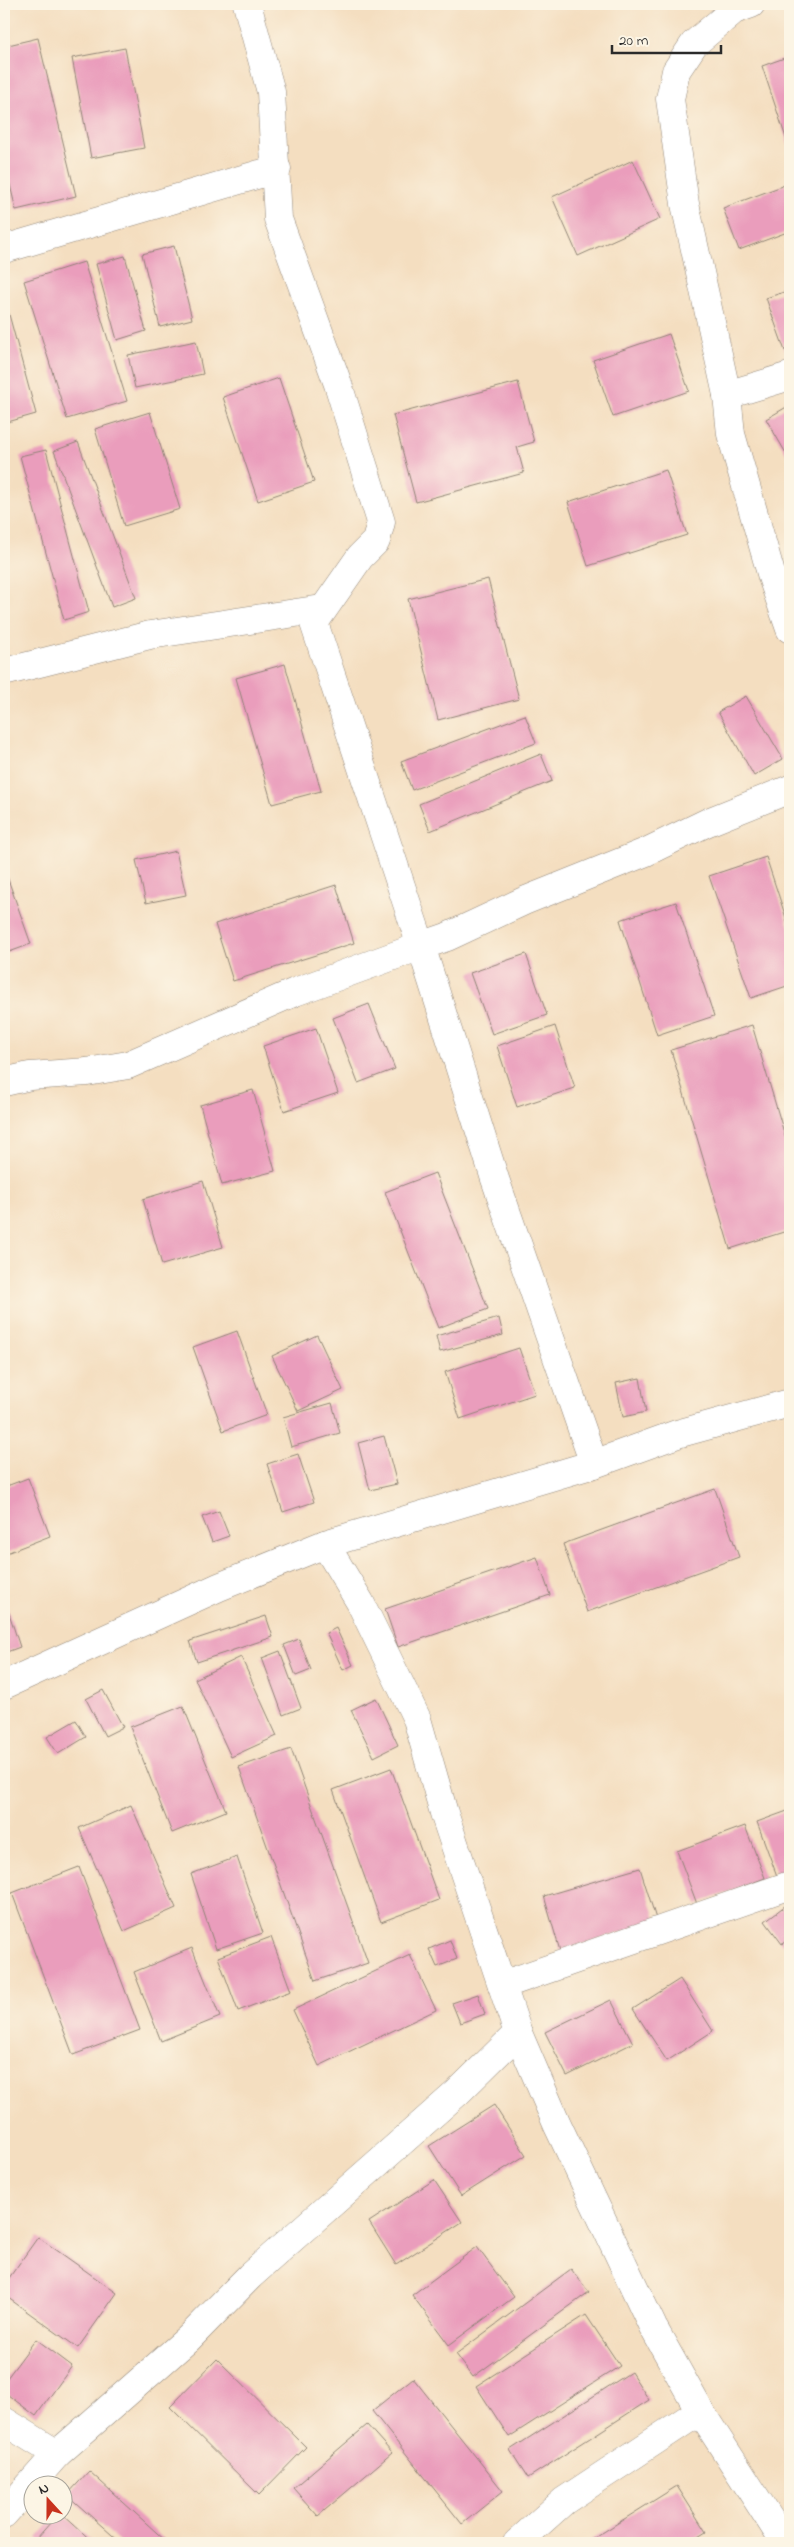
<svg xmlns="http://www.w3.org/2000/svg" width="794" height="2547" font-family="'Indie Flower',sans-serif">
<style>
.building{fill:#ea9dbc}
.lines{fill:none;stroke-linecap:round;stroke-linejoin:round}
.street-casing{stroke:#908476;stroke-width:29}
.street{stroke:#fff;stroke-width:28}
</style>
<rect width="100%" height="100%" fill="#fcf5e5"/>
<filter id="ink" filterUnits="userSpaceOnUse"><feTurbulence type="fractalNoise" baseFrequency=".02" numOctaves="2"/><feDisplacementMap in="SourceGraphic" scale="10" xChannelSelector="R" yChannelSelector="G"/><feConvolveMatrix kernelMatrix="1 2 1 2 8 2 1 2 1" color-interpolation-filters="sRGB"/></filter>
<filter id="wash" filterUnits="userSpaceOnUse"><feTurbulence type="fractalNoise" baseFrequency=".0096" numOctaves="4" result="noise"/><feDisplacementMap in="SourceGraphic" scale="20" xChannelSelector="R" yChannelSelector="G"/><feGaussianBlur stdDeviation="1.12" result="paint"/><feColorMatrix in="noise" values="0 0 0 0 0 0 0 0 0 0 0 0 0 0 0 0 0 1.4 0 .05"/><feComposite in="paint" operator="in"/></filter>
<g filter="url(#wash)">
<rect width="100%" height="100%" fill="#f4dec0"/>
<g id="blocks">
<g class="building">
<polygon points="38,38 76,196 16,210 4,160 4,46"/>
<polygon points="125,48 144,148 91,158 72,58"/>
<polygon points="790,56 790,150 762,66"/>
<polygon points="633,160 660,219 578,256 552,197"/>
<polygon points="790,183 790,231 739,250 723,208"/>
<polygon points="174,246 192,319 160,327 142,254"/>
<polygon points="125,256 146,331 117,340 96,264"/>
<polygon points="84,262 127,401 67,419 24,281"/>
<polygon points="790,290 790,349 785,351 766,298"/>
<polygon points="4,296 36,414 4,423"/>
<polygon points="669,334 689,391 613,417 593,360"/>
<polygon points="196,341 203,374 135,388 128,355"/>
<polygon points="279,378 314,482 258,501 223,397"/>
<polygon points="518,382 534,442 517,447 524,473 416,502 393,415"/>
<polygon points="790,405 790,460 766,419"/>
<polygon points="150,412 180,509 124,526 95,429"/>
<polygon points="78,442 136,598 112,607 54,451"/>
<polygon points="46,450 89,612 64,620 20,456"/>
<polygon points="666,470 687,535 588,566 568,502"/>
<polygon points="488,579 519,699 438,720 408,599"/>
<polygon points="285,664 321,791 272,804 236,678"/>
<polygon points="746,696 783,759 754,776 718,712"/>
<polygon points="525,715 536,743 412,790 401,761"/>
<polygon points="541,754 552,781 430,831 419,804"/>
<polygon points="176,851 186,895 146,903 136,860"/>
<polygon points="766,857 790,930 790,985 751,998 709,876"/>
<polygon points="4,868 31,944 4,954"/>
<polygon points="336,885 354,943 233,981 215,924"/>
<polygon points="676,902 714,1016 657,1035 620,920"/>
<polygon points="526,954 547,1015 492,1034 470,973"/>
<polygon points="369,1004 395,1069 358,1083 333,1018"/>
<polygon points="752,1025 790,1153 790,1230 730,1249 671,1050"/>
<polygon points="555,1026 575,1088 517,1107 497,1046"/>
<polygon points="316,1028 338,1093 284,1111 263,1046"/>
<polygon points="253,1090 275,1171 222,1185 200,1105"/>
<polygon points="435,1173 488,1309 438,1328 385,1192"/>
<polygon points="203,1181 223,1247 162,1265 143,1199"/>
<polygon points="499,1318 503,1335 440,1352 436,1336"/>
<polygon points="237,1331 267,1415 223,1431 193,1347"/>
<polygon points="317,1335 343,1390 298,1411 272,1356"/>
<polygon points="519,1348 535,1394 460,1419 445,1372"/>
<polygon points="640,1378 646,1412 623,1417 616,1383"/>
<polygon points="332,1403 340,1433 291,1447 283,1417"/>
<polygon points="384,1436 397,1484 370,1490 358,1443"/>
<polygon points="298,1454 314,1502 283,1512 267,1464"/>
<polygon points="28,1478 50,1536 4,1554 4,1487"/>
<polygon points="715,1489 739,1557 587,1612 563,1544"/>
<polygon points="219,1511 229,1536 212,1542 202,1517"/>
<polygon points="537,1557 550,1595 398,1647 385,1609"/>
<polygon points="4,1598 20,1647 4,1653"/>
<polygon points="266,1616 273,1637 197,1662 190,1641"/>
<polygon points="336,1628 353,1665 343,1670 326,1633"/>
<polygon points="299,1639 311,1670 296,1676 284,1645"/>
<polygon points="280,1651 301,1708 283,1715 262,1658"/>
<polygon points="241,1657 277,1736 231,1757 195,1679"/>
<polygon points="103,1690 123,1727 105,1736 86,1699"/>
<polygon points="376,1698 398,1745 374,1757 351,1710"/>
<polygon points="183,1706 226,1811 172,1833 130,1727"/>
<polygon points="76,1720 86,1737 58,1754 47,1737"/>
<polygon points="291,1749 368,1963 315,1981 239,1767"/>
<polygon points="391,1768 439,1900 381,1922 333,1790"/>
<polygon points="131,1805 176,1908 124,1931 79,1828"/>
<polygon points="790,1810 790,1871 777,1876 757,1822"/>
<polygon points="745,1826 765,1878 697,1904 677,1851"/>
<polygon points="237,1857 263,1933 216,1949 191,1874"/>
<polygon points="79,1867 140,2030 73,2055 12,1893"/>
<polygon points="640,1868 657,1922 560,1951 544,1896"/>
<polygon points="790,1902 790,1938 782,1944 765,1921"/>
<polygon points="271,1937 291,1991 238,2011 218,1957"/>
<polygon points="450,1940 457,1959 437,1967 429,1949"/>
<polygon points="192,1948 220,2017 161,2041 134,1972"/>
<polygon points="410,1955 436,2010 319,2066 293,2010"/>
<polygon points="680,1979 713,2031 667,2061 633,2009"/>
<polygon points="478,1994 485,2014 460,2023 452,2003"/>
<polygon points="611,2000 633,2043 567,2076 545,2032"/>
<polygon points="494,2105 526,2155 461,2196 429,2146"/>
<polygon points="434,2180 462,2222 396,2265 369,2222"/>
<polygon points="38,2237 117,2293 78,2348 4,2295 4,2285"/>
<polygon points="477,2247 514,2297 449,2345 412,2295"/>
<polygon points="571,2269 589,2292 473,2377 456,2354"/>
<polygon points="586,2315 620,2366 509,2437 476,2386"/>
<polygon points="36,2339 72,2366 36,2416 4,2392 4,2382"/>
<polygon points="217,2359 306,2447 259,2495 170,2407"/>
<polygon points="631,2372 649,2400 528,2478 510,2450"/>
<polygon points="413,2378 503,2491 462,2524 372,2411"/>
<polygon points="367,2425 392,2453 318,2516 293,2488"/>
<polygon points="89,2471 168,2543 121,2543 67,2495"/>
<polygon points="677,2486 706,2532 688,2543 586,2543"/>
<polygon points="58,2514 62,2514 94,2543 43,2543 37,2538"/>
</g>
</g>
</g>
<g filter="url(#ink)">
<use href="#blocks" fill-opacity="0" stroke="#908476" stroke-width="1"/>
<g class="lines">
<g class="street-casing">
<g id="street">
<polyline points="751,4 734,10 694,44 676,71 670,99 685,204 727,395 731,434 772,577 790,629"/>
<polyline points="4,249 277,169"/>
<polyline points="727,395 790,376"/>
<polyline points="4,672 150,635 322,609"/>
<polyline points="4,1082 30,1076 87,1072 128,1065 295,992 421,946 314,623 360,557 376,541 381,522 338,384 278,219 271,92 247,4"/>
<polyline points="594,1464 495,1179 421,946 447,937 524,901 646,852 708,822 790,789"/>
<polyline points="325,1544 360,1602 417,1719 444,1813 518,2033 557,2124 653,2327 700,2411 785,2543"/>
<polyline points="4,1685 219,1587 325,1544 594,1464 677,1434 790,1403"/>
<polyline points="502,1985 790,1885"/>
<polyline points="4,2421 57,2454"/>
<polyline points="4,2514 57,2454 188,2339 250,2276 458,2092 518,2033"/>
<polyline points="517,2543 564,2501 700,2411"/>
</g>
</g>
<use href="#street" class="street"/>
</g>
</g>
<rect width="794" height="2547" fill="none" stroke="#fcf5e5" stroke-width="20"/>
<g transform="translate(48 2500) rotate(339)"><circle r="24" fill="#fcf5e5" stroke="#a8a49b"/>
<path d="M0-4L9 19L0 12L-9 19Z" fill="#c8321e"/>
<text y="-8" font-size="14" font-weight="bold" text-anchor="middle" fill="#2b2b2b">N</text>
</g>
<path d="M612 45v8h109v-8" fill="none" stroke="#2b2b2b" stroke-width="2.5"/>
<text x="619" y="45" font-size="15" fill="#2b2b2b" stroke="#fcf5e5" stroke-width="4" paint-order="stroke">20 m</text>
</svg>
